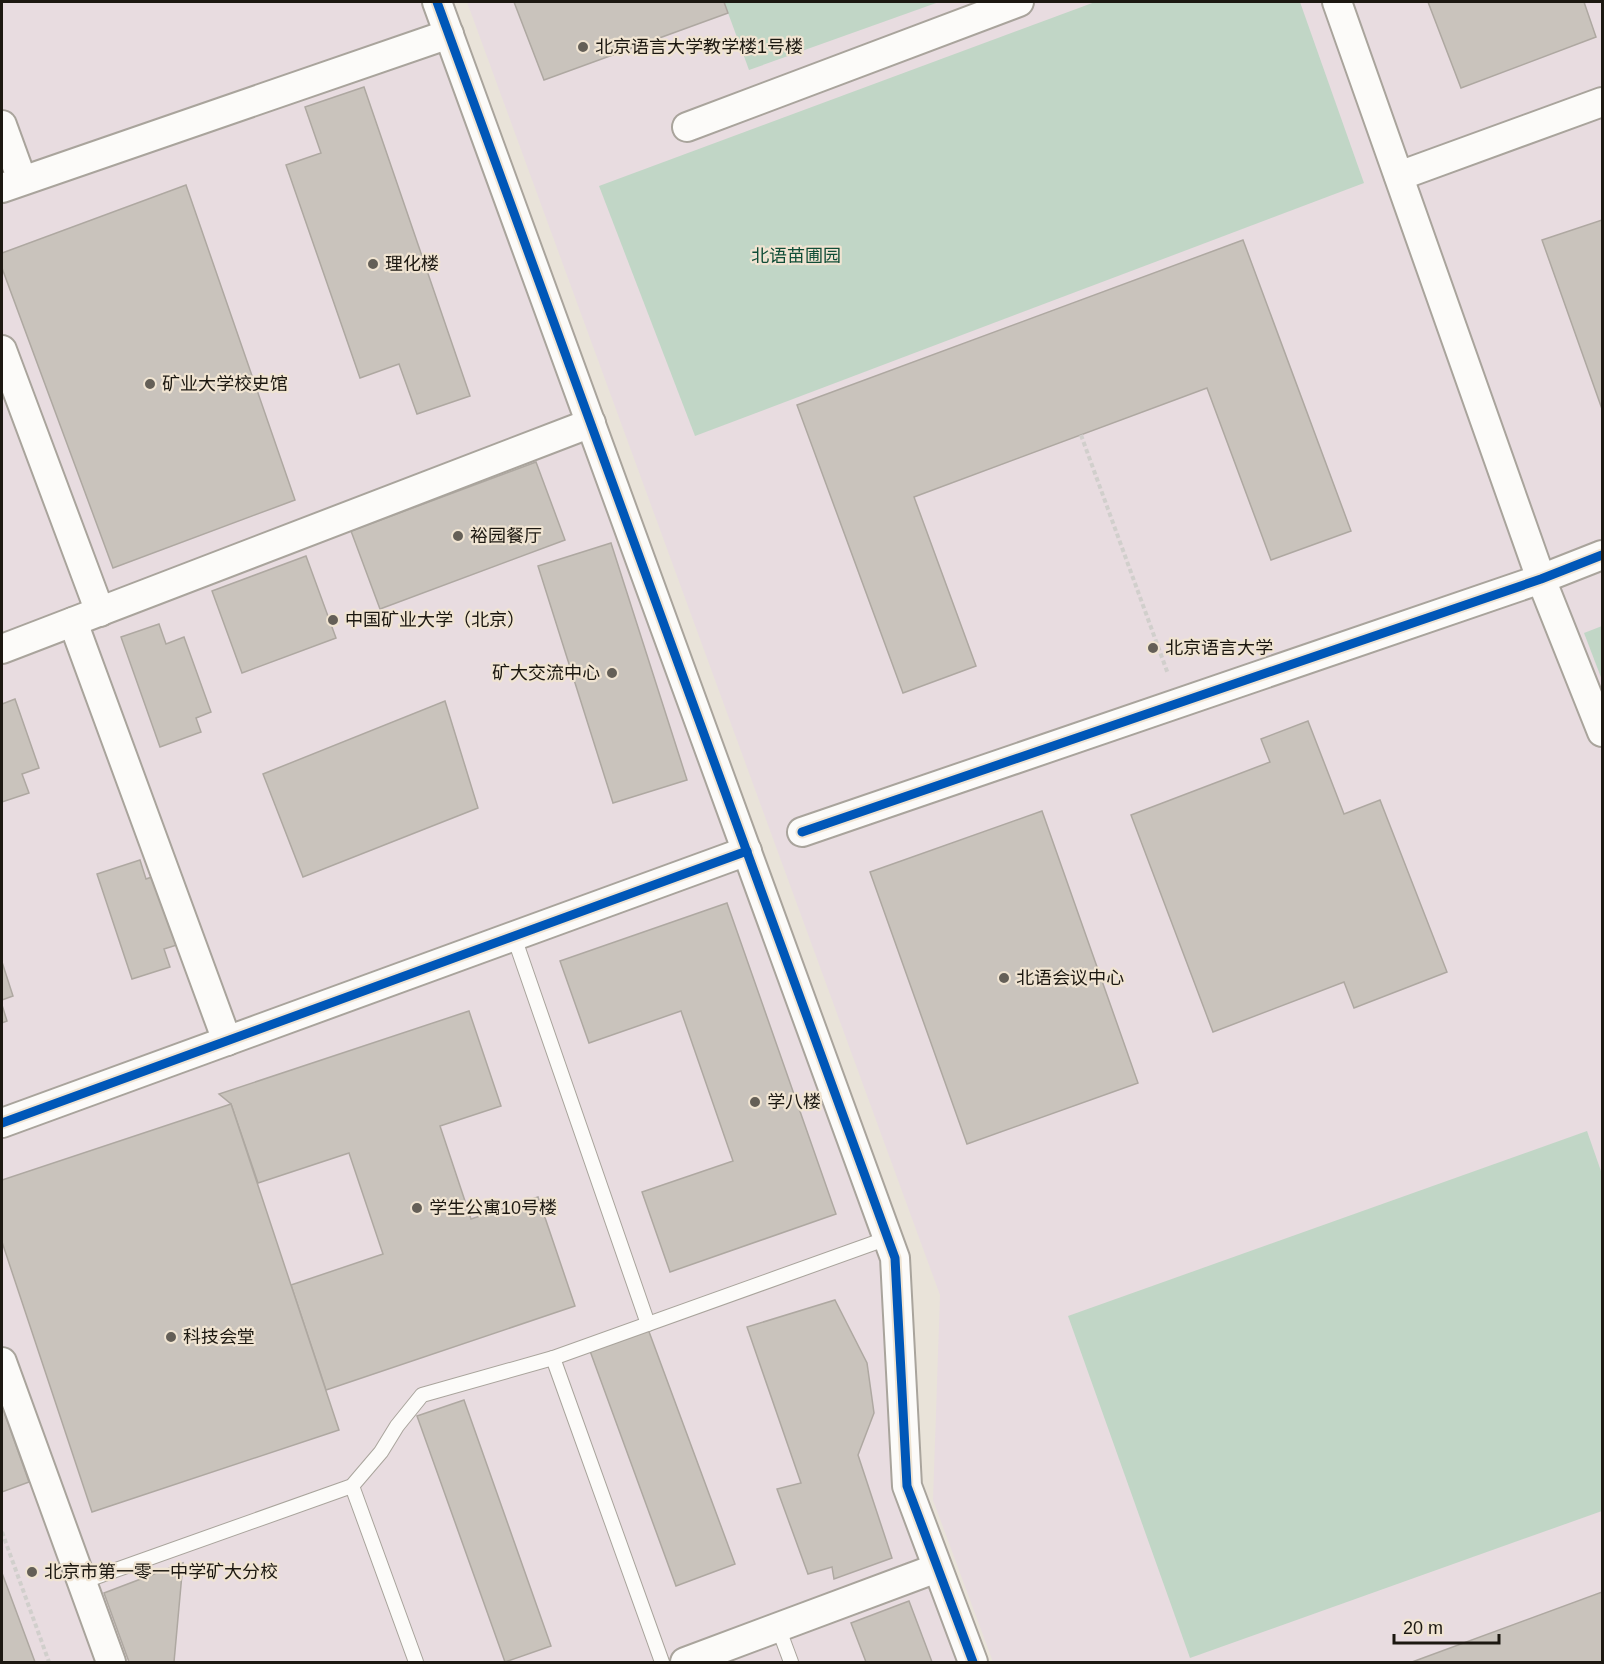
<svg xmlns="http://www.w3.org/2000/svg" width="1604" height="1664" font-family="Helvetica,'Noto Sans SC',sans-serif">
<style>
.education{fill:#e8dce0}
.green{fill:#c1d6c6}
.building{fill:#c9c3bc;stroke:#aea8a1;stroke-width:1.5}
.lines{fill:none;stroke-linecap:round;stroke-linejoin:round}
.lane-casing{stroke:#a9a49c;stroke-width:16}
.street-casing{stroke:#a9a49c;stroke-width:32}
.path{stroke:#d1cfcc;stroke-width:4;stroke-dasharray:4.5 3;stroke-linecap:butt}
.lane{stroke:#fcfbf9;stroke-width:14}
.street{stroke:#fcfbf9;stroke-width:28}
.cycleway-casing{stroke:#f0e4d2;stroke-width:13}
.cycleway{stroke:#0057b8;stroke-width:9}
.poi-dot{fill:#645f57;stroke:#f0e4d2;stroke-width:2}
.labels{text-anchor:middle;stroke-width:4.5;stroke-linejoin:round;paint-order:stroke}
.poi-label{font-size:18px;fill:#1c1811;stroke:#f0e4d2;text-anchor:start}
.park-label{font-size:18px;fill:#104d37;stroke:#f0e4d2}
</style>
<rect width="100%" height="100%" fill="#e9e3d9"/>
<g class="education">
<polygon points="2,2 439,2 888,1238 907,1486 970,1662 2,1662"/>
<polygon points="467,2 1602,2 1602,1662 993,1662 933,1500 940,1295"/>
</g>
<g class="green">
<polygon points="724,2 939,2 749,70"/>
<polygon points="1095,2 1300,2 1364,183 695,436 599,186"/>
<polygon points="1602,626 1602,680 1584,633"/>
<polygon points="1587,1131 1602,1174 1602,1511 1190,1658 1068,1316"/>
</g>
<g class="building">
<polygon points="514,2 724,2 728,13 544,80"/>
<polygon points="1428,2 1584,2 1596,37 1461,88"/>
<polygon points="364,87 470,396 417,414 399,364 360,378 286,165 321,153 305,107"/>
<polygon points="186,185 295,500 113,568 2,268 2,253"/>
<polygon points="1602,220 1602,409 1542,240"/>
<polygon points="1243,240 1351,531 1271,560 1207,388 914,497 976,666 903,693 797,405"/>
<polygon points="536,462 565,540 380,609 351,531"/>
<polygon points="611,543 687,780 613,803 538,566"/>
<polygon points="306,556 336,638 242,673 212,591"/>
<polygon points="159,624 166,644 184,637 211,712 196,718 201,732 160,747 121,637"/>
<polygon points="15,699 39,768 22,774 29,793 2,802 2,704"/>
<polygon points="445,701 478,808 303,877 263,774"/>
<polygon points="1308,721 1344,814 1380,800 1447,972 1354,1008 1344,982 1213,1032 1131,815 1270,762 1261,739"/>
<polygon points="1042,811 1138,1083 967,1144 870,872"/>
<polygon points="140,860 146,879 160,874 183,943 164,949 170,967 132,979 97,874"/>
<polygon points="727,903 836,1214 670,1272 642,1192 733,1161 681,1011 589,1043 560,961"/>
<polygon points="2,962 13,996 2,1000"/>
<polygon points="2,1005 7,1021 2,1023"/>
<polygon points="469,1011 501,1106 440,1126 471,1219 538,1197 575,1306 326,1390 291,1285 383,1254 349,1153 258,1183 231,1104 219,1094"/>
<polygon points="231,1104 339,1430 92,1512 2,1242 2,1180"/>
<polygon points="835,1300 867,1363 874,1413 858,1455 892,1558 834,1579 832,1567 808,1574 777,1489 801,1483 747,1327"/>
<polygon points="648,1329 735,1564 676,1586 590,1351"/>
<polygon points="464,1400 551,1646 505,1662 417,1416"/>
<polygon points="2,1406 29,1482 2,1492"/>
<polygon points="183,1563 174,1662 129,1662 104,1593"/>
<polygon points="2,1573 35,1662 2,1662"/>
<polygon points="1602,1592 1602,1662 1412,1662"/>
<polygon points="909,1601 932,1662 866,1662 851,1623"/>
</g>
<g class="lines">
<g class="lane-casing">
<g id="lane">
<polyline points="514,937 648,1324"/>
<polyline points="553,1358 662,1662"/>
<polyline points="352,1486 416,1662"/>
<polyline points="82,1582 352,1486 381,1452 397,1426 422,1395 553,1358 888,1238"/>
<polyline points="778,1627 791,1662"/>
</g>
</g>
<g class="street-casing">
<g id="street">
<polyline points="437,2 895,1258 907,1486 973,1662"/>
<polyline points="1337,2 1541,579 1602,732"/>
<polyline points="2,125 22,180"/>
<polyline points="687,127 1019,2"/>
<polyline points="1399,176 1602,102"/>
<polyline points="2,188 449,34"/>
<polyline points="2,350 100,612"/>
<polyline points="73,622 227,1041"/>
<polyline points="2,649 591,423"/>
<polyline points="802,832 1541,579 1602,555"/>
<polyline points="2,1123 747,851"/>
<polyline points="2,1362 111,1662"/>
<polyline points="685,1662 937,1568"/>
</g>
</g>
<g class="path">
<polyline points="1081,435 1168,674"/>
<polyline points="2,1532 49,1662"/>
</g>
<use href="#lane" class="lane"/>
<use href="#street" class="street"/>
<g class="cycleway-casing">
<g id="cycleway">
<polyline points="437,2 895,1258 907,1486 973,1662"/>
<polyline points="802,832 1541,579 1602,555"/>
<polyline points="2,1123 747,851"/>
</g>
</g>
<use href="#cycleway" class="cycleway"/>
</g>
<g class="poi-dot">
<circle cx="583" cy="47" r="6"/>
<circle cx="373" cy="264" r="6"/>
<circle cx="150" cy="384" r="6"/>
<circle cx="458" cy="536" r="6"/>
<circle cx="333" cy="620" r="6"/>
<circle cx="1153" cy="648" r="6"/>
<circle cx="612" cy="673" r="6"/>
<circle cx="1004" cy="978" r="6"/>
<circle cx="755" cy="1102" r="6"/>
<circle cx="417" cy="1208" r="6"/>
<circle cx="171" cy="1337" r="6"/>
<circle cx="32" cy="1572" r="6"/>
</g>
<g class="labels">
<g class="poi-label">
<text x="595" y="53">北京语言大学教学楼1号楼</text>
<text x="385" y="270">理化楼</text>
<text x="162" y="390">矿业大学校史馆</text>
<text x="470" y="542">裕园餐厅</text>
<text x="345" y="626">中国矿业大学（北京）</text>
<text x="1165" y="654">北京语言大学</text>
<text x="600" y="679" text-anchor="end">矿大交流中心</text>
<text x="1016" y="984">北语会议中心</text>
<text x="767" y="1108">学八楼</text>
<text x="429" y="1214">学生公寓10号楼</text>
<text x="183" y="1343">科技会堂</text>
<text x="44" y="1578">北京市第一零一中学矿大分校</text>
</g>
<g class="park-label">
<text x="796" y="262">北语苗圃园</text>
</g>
</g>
<rect width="1604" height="1664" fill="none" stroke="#1c1811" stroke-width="6"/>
<path d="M1394 1634v9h105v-9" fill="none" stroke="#1c1811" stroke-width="3"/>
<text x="1403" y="1634" font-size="18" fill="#1c1811" stroke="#f0e4d2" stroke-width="4.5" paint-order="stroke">20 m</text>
</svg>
